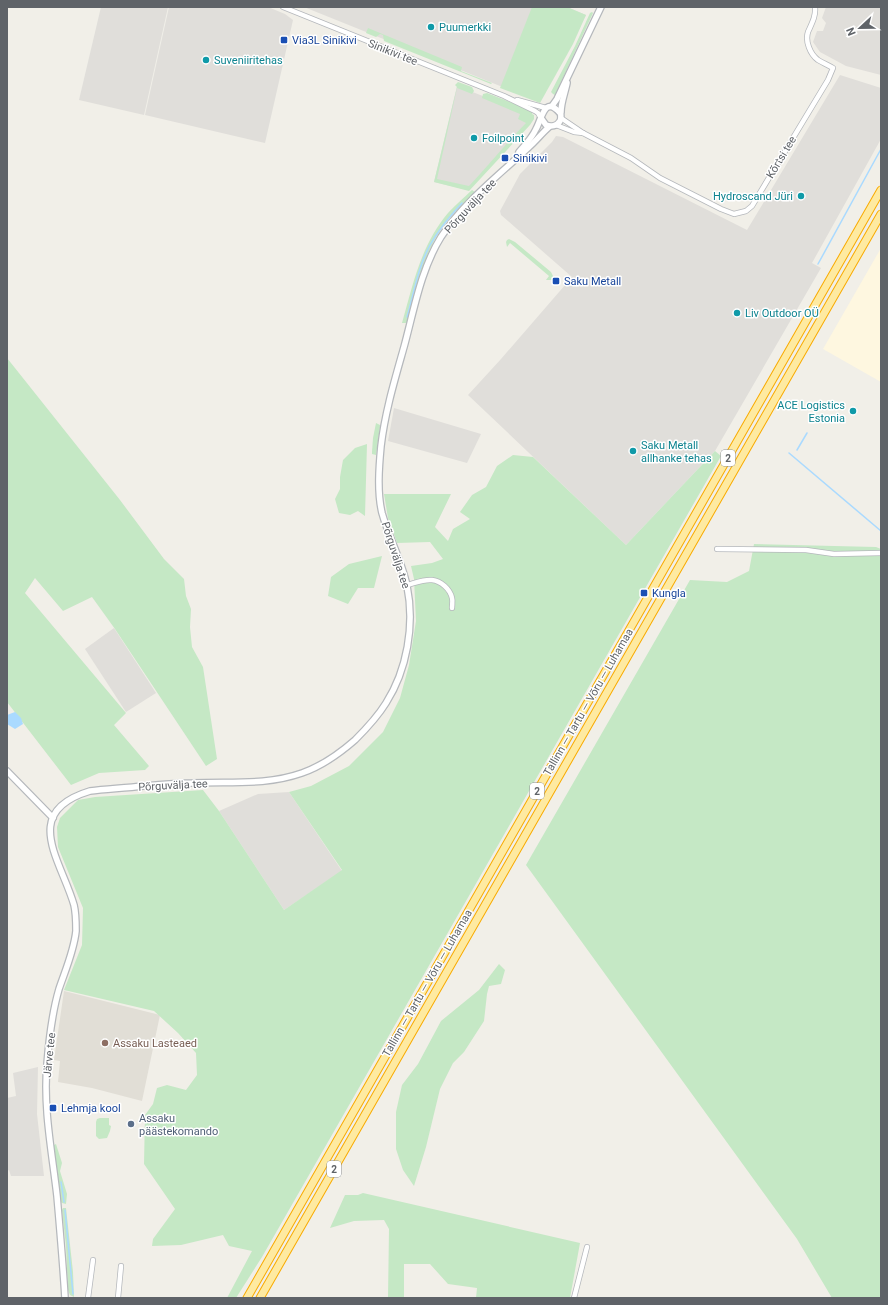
<svg xmlns="http://www.w3.org/2000/svg" width="888" height="1305" font-family="Roboto,sans-serif">
<style>
.commercial{fill:#fef7e0}
.industrial{fill:#e0deda}
.education{fill:#e1ded6}
.green{fill:#c5e8c5}
.water{fill:#aadaff}
.lines{fill:none;stroke-linecap:round;stroke-linejoin:round}
.stream{stroke:#aadaff;stroke-width:1.5}
.minor-casing{stroke:#b5b8bc;stroke-width:6}
.tertiary-casing{stroke:#b5b8bc;stroke-width:8}
.trunk-casing{stroke:#f9ab00;stroke-width:9}
.minor{stroke:#fff;stroke-width:4.5}
.tertiary{stroke:#fff;stroke-width:5.5}
.trunk{stroke:#feeaa1;stroke-width:7}
.culture-dot{fill:#0f9aa8;stroke:#fff;stroke-width:1.5}
.transit-dot{fill:#1a4fb4;stroke:#fff;stroke-width:1.5}
.education-dot{fill:#8d6e63;stroke:#fff;stroke-width:1.5}
.service-dot{fill:#5c6f8a;stroke:#fff;stroke-width:1.5}
.labels{text-anchor:middle;stroke-width:3;stroke-linejoin:round;paint-order:stroke}
.shield{fill:#fff;stroke:#8f9295;stroke-width:1}
.shield-label{font-size:10px;font-weight:bold;fill:#5f6368}
.culture-label{font-size:11px;fill:#0d838f;stroke:#fff;text-anchor:start}
.transit-label{font-size:11px;fill:#164399;stroke:#fff;text-anchor:start}
.street-label{font-size:11px;fill:#5f6368;stroke:#fff}
.education-label{font-size:11px;fill:#785e54;stroke:#fff;text-anchor:start}
.service-label{font-size:11px;fill:#4e5e75;stroke:#fff;text-anchor:start}
</style>
<rect width="100%" height="100%" fill="#f1efe8"/>
<polygon class="commercial" points="881,248 881,382 823,349"/>
<g class="industrial">
<polygon points="101,7 168,7 144,115 79,100"/>
<polygon points="169,7 268,7 285,14 293,20 265,143 145,115"/>
<polygon points="304,7 567,7 586,15 540,102"/>
<polygon points="826,7 881,7 881,75 846,66 820,52 813,42 817,31 823,31 826,23 822,18"/>
<polygon points="840,75 881,88 881,139 812,263 821,268 715,451 626,545 468,395 501,359 572,277 501,215 500,211 520,174 552,142 556,136 563,137 747,230"/>
<polygon points="457,86 524,112 528,123 468,190 434,182"/>
<polygon points="394,408 481,434 467,463 388,441"/>
<polygon points="114,628 156,693 126,712 85,649"/>
<polygon points="289,792 342,871 284,910 219,811 258,794"/>
<polygon points="38,1067 37,1114 44,1176 11,1176 9,1170 7,1171 7,1098 16,1096 13,1073"/>
</g>
<polygon class="education" points="64,991 160,1015 142,1101 92,1088 58,1082 60,1061 54,1060"/>
<g class="green">
<polygon points="532,7 567,7 586,15 573,44 540,103 500,88"/>
<polygon points="592,12 593,13 555,95 553,94 551,92 575,46 590,13"/>
<polygon points="368,28 462,67 461,71 492,83 491,84 384,41 383,35 380,34 376,37 366,33"/>
<path d="M 458,82 L 472,87 L 474,91 L 472,94 L 457,88 L 437,179 L 469,186 C 489,165 506,143 526,123 L 518,119 L 520,114 L 482,98 L 483,94 L 487,93 L 533,111 L 532,114 L 534,115 L 534,119 L 530,125 L 469,191 L 434,182 L 457,87 L 455,85 Z"/>
<path d="M 472,190 L 475,192 C 464,203 452,214 443,226 C 423,255 416,289 407,322 L 406,323 L 402,323 C 413,284 421,245 448,213 C 455,205 464,198 472,190 Z"/>
<polygon points="509,239 515,242 551,272 553,276 553,280 546,280 549,276 510,243 507,247 506,242 507,240"/>
<polygon points="7,358 120,500 164,559 184,579 186,596 191,609 190,627 192,647 203,667 217,759 206,766 115,629 92,597 63,611 35,578 25,593 126,713 114,725 149,766 145,770 99,773 71,785 7,702"/>
<polygon points="376,423 380,425 380,427 376,455 372,454 372,452 373,438"/>
<polygon points="367,444 365,516 358,511 350,515 339,513 335,499 340,489 340,477 343,460 355,448"/>
<polygon points="715,451 721,456 262,1257 236,1298 227,1298 252,1251 229,1246 223,1235 181,1245 152,1246 153,1239 175,1209 144,1164 145,1115 153,1104 157,1088 167,1085 186,1090 197,1075 196,1053 178,1033 154,1011 64,990 82,945 83,908 58,847 57,827 60,818 78,800 95,797 203,790 219,811 284,910 342,870 289,792 311,786 349,766 383,732 400,698 409,665 416,621 414,579 411,566 432,563 443,559 430,542 397,543 388,518 384,494 451,494 435,527 448,541 453,529 470,519 460,512 472,495 486,487 497,466 513,455 533,457 626,545"/>
<polygon points="754,544 876,547 881,549 881,1298 832,1298 797,1239 526,865 690,580 727,582 749,571"/>
<polygon points="382,556 374,588 358,588 348,604 328,596 331,577 349,564"/>
<polygon points="499,964 505,970 501,984 489,986 487,994 484,1021 464,1052 453,1063 440,1089 426,1147 414,1186 403,1170 396,1149 396,1112 402,1085 418,1064 441,1021 479,990"/>
<polygon points="100,1118 109,1118 109,1125 111,1126 110,1131 107,1138 99,1139 96,1136 96,1122 97,1119"/>
<polygon points="56,1144 62,1163 60,1171 67,1194 66,1204 62,1203 60,1201 54,1149 54,1145"/>
<polygon points="363,1193 580,1243 570,1298 476,1298 477,1288 448,1284 430,1264 404,1264 404,1298 388,1298 389,1229 384,1220 354,1221 330,1228 345,1195 358,1195"/>
<polygon points="63,1208 66,1208 73,1272 74,1297 70,1295 68,1290 66,1246 62,1210"/>
</g>
<polygon class="water" points="15,712 21,718 23,724 15,729 7,724 7,715"/>
<g class="lines">
<g class="stream">
<polyline points="818,264 881,149"/>
<path d="M 407,317 C 414,293 418,267 430,245 C 439,229 450,216 462,203"/>
<polyline points="797,450 807,433"/>
<polyline points="789,453 881,531"/>
<polyline points="61,1182 64,1202"/>
<polyline points="65,1210 73,1294"/>
</g>
<g class="minor-casing">
<g id="minor">
<polyline points="283,7 504,96 535,111 538,113 541,118"/>
<polyline points="517,100 546,108"/>
<path d="M 561,118 L 583,133 L 631,158 L 660,178 L 721,209 L 734,214 L 746,211 L 752,206 L 828,80 L 833,68 C 828,65 823,63 818,60 C 810,54 805,41 808,32 C 812,23 816,16 815,7"/>
<polyline points="556,125 574,132 583,133"/>
<polyline points="717,549 806,550 834,554 881,553"/>
<path d="M 407,585 C 415,583 424,579 432,580 C 441,581 450,589 452,598 C 453,601 452,605 452,608"/>
<polyline points="88,1298 93,1260"/>
<polyline points="118,1298 121,1266"/>
<polyline points="574,1298 587,1247"/>
</g>
</g>
<g class="tertiary-casing">
<g id="tertiary">
<polyline points="552,106 557,99 601,7"/>
<path d="M 541,118 L 546,125 C 551,127 557,126 560,121 C 562,118 560,115 561,112 C 561,102 565,93 567,83"/>
<path d="M 519,152 C 525,145 532,138 536,129 C 542,119 544,95 560,113"/>
<polyline points="7,771 53,818"/>
<path d="M 65,1298 C 63,1264 60,1230 57,1196 C 52,1152 43,1108 47,1064 C 49,1039 52,1013 59,989 C 65,971 74,951 76,931 C 76,923 76,913 74,905 C 61,860 20,812 90,791 C 108,789 126,788 143,786 C 159,785 176,783 192,783 C 229,781 265,786 302,773 C 322,766 339,754 355,740 C 366,729 378,716 386,703 C 407,670 415,625 407,586 C 402,561 389,538 382,513 C 377,492 379,467 381,446 C 385,412 395,379 404,347 C 414,310 421,269 441,237 C 464,202 499,175 529,147 C 536,141 542,133 549,127"/>
</g>
</g>
<g class="trunk-casing">
<g id="trunk">
<polyline points="247,1298 881,190"/>
<polyline points="260,1298 881,214"/>
</g>
</g>
<use href="#minor" class="minor"/>
<use href="#tertiary" class="tertiary"/>
<use href="#trunk" class="trunk"/>
</g>
<g class="culture-dot">
<circle cx="431" cy="27" r="4"/>
<circle cx="206" cy="60" r="4"/>
<circle cx="474" cy="138" r="4"/>
<circle cx="801" cy="196" r="4"/>
<circle cx="737" cy="313" r="4"/>
<circle cx="853" cy="411" r="4"/>
<circle cx="633" cy="451" r="4"/>
</g>
<g class="transit-dot">
<rect x="280" y="36" width="8" height="8" rx="2"/>
<rect x="501" y="154" width="8" height="8" rx="2"/>
<rect x="552" y="277" width="8" height="8" rx="2"/>
<rect x="640" y="589" width="8" height="8" rx="2"/>
<rect x="49" y="1104" width="8" height="8" rx="2"/>
</g>
<circle class="education-dot" cx="105" cy="1043" r="4"/>
<circle class="service-dot" cx="131" cy="1124" r="4"/>
<g class="labels">
<g class="shield">
<rect x="721" y="450" width="14" height="16" rx="3"/>
<rect x="530" y="783" width="14" height="16" rx="3"/>
<rect x="327" y="1161" width="14" height="16" rx="3"/>
</g>
<g class="shield-label">
<text x="728" y="462">2</text>
<text x="537" y="795">2</text>
<text x="334" y="1173">2</text>
</g>
<g class="culture-label">
<text x="439" y="31">Puumerkki</text>
<text x="214" y="64">Suveniiritehas</text>
<text x="482" y="142">Foilpoint</text>
<text x="793" y="200" text-anchor="end">Hydroscand Jüri</text>
<text x="745" y="317">Liv Outdoor OÜ</text>
<text x="845" y="409" text-anchor="end">ACE Logistics<tspan x="845" dy="13">Estonia</tspan></text>
<text x="641" y="449">Saku Metall<tspan x="641" dy="13">allhanke tehas</tspan></text>
</g>
<g class="transit-label">
<text x="292" y="44">Via3L Sinikivi</text>
<text x="513" y="162">Sinikivi</text>
<text x="564" y="285">Saku Metall</text>
<text x="652" y="597">Kungla</text>
<text x="61" y="1112">Lehmja kool</text>
</g>
<g class="street-label">
<text transform="translate(393 52) rotate(22)" y="4">Sinikivi tee</text>
<text transform="translate(781 157) rotate(-59)" y="4">Kõrtsi tee</text>
<text transform="translate(470 206) rotate(-47)" y="4">Põrguvälja tee</text>
<text transform="translate(396 555) rotate(72)" y="4">Põrguvälja tee</text>
<text transform="translate(588 702) rotate(-60)" y="4">Tallinn — Tartu — Võru — Luhamaa</text>
<text transform="translate(173 785) rotate(-3)" y="4">Põrguvälja tee</text>
<text transform="translate(427 983) rotate(-60)" y="4">Tallinn — Tartu — Võru — Luhamaa</text>
<text transform="translate(49 1055) rotate(-84)" y="4">Järve tee</text>
</g>
<g class="education-label">
<text x="113" y="1047">Assaku Lasteaed</text>
</g>
<g class="service-label">
<text x="139" y="1122">Assaku<tspan x="139" dy="13">päästekomando</tspan></text>
</g>
</g>
<rect width="888" height="1305" fill="none" stroke="#5f6368" stroke-width="16"/>
<g transform="translate(860 28) rotate(248)" stroke="#ffffff" stroke-width="3" paint-order="stroke">
<path d="M0-3L7 15L0 10L-7 15Z" fill="#5f6368"/>
<text y="-6" font-size="11" font-weight="bold" text-anchor="middle" fill="#5f6368">N</text>
</g>
</svg>
